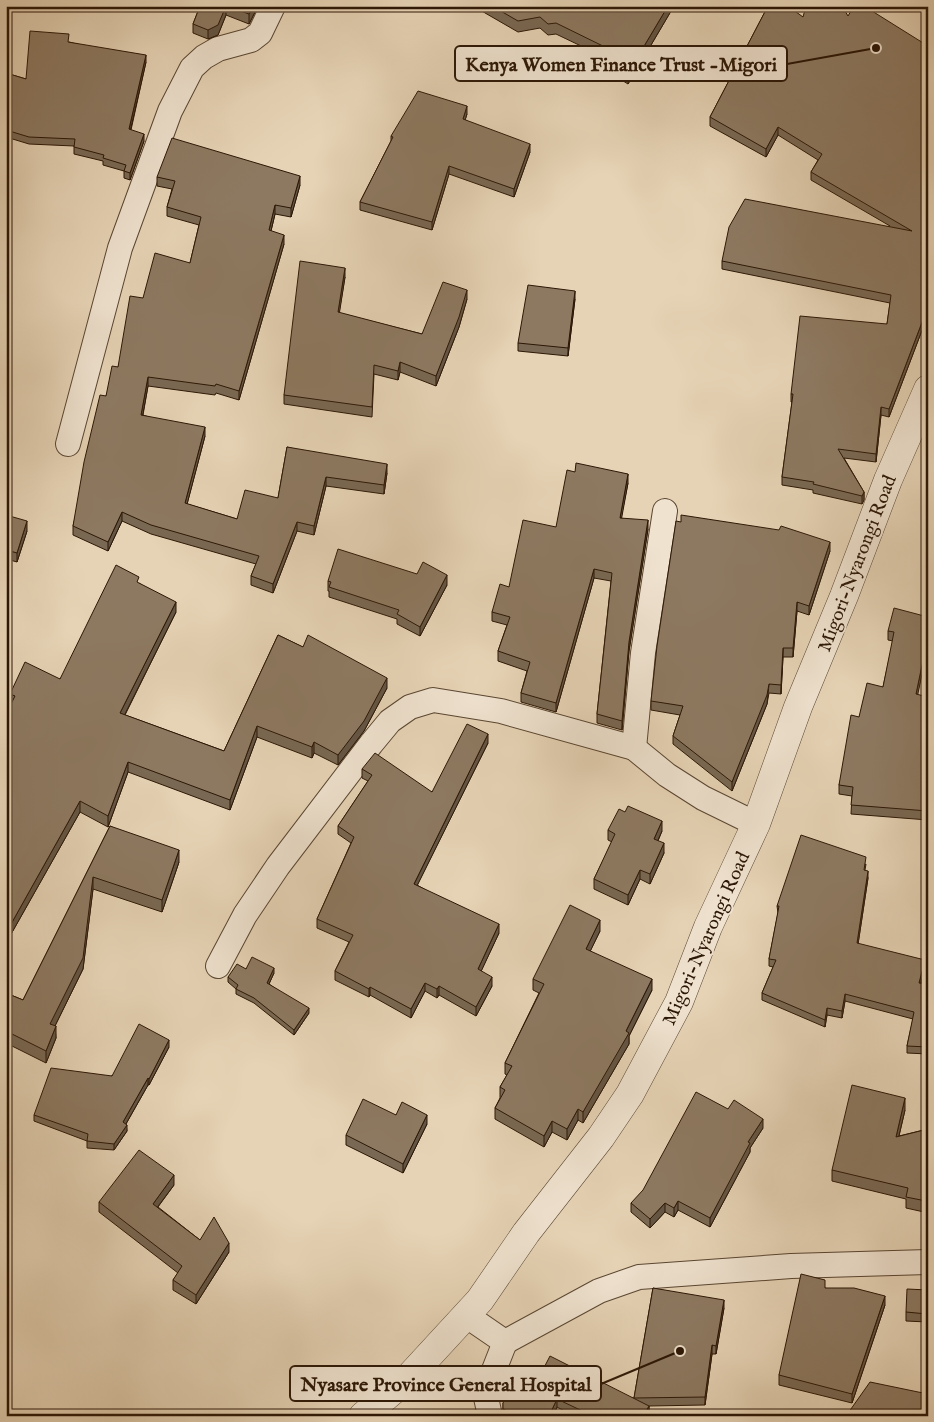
<svg xmlns="http://www.w3.org/2000/svg" width="934" height="1422" font-family="'IM FELL English',serif">
<style>
.lines{fill:none;stroke-linecap:round;stroke-linejoin:round}
.minor-casing{stroke:#5a4632;stroke-width:26}
.tertiary-casing{stroke:#5a4632;stroke-width:29}
.minor{stroke:#efe2cf;stroke-width:24}
.tertiary{stroke:#efe2cf;stroke-width:28}
.wall{fill:#796853;stroke:#2c1706}
.shaded-wall{fill:#635544;stroke:#2c1706}
.building{fill:#8d7961;stroke:#2c1706}
.labels{text-anchor:middle;stroke-width:4;stroke-linejoin:round;paint-order:stroke}
.street-label{font-size:19px;fill:#2c1706;stroke:#efe2cf}
.leader{fill:none;stroke:#2c1706;stroke-width:2}
.callout-dot{fill:#2c1706;stroke:#efe2cf;stroke-width:2}
.callout{fill:#efe2cf;stroke:#2c1706;stroke-width:2}
.callout-label{font-size:20px;text-anchor:middle;font-weight:bold;fill:#2c1706}
</style>
<rect width="100%" height="100%" fill="#e6d3b5"/>
<filter id="stains"><feTurbulence type="fractalNoise" baseFrequency=".004" numOctaves="4"/><feColorMatrix values="0 0 0 0 .2 0 0 0 0 .09 0 0 0 0 .02 0 0 0 .5 -.17"/></filter>
<radialGradient id="worn" r=".72"><stop offset=".6" stop-color="#630" stop-opacity="0"/><stop offset="1" stop-color="#630" stop-opacity=".3"/></radialGradient>
<g class="lines">
<g class="minor-casing">
<g id="minor">
<polyline points="68,444 120,248 170,111 192,68 204,57 218,49 251,40 260,33 273,6"/>
<polyline points="634,748 643,653 665,511"/>
<polyline points="218,966 245,915 278,866 371,744 390,721 410,707 433,700 501,711 634,748 667,775 703,798 756,824"/>
<polyline points="467,1316 505,1342 599,1291 639,1277 791,1266 928,1262"/>
<polyline points="490,1416 485,1393 505,1342"/>
</g>
</g>
<g class="tertiary-casing">
<polyline id="tertiary" points="363,1416 410,1376 480,1300 526,1233 601,1137 630,1094 679,1002 708,927 756,824 798,707 844,596 888,480 928,389"/>
</g>
<use href="#minor" class="minor"/>
<use href="#tertiary" class="tertiary"/>
</g>
<g class="wall">
<polygon points="200,6 258,6 249,24 226,15 218,35 208,39 193,33 193,24"/>
<polygon points="473,6 674,6 628,84 604,69 604,57 556,34 548,35 540,28 518,32"/>
<polygon points="768,6 925,245 928,246 928,326 924,325 889,417 881,415 876,462 844,458 864,492 864,500 862,504 813,493 813,490 782,485 782,477 792,402 791,402 791,394 887,324 890,303 722,269 722,261 890,226 811,180 811,172 818,160 778,135 766,157 710,126 710,117"/>
<polygon points="69,42 146,62 131,130 144,141 130,180 124,178 124,171 103,165 103,161 74,154 74,146 29,144 6,137 6,73 26,79"/>
<polygon points="467,114 465,120 530,152 514,197 449,174 432,230 360,210 360,202 391,141 391,136"/>
<polygon points="157,177 300,185 291,217 275,214 271,231 284,244 239,400 216,393 215,395 148,386 143,415 205,436 187,504 237,519 278,498 287,447 387,473 384,494 326,486 314,535 297,531 273,593 251,585 251,576 256,564 151,534 122,521 108,551 73,535 73,526 106,396 118,367 143,298 190,263 199,225 167,216 167,207 172,189 157,186"/>
<polygon points="345,277 339,313 422,334 467,299 459,327 436,386 400,372 398,380 374,374 372,417 284,404 284,395"/>
<polygon points="575,299 568,356 518,351 518,343"/>
<polygon points="628,483 621,518 648,529 629,651 622,730 597,723 597,714 611,581 594,578 556,712 521,702 521,693 527,671 498,661 498,651 507,625 492,621 492,612 509,587 556,527"/>
<polygon points="6,515 27,531 17,562 10,560 6,579"/>
<polygon points="830,551 809,615 797,611 793,657 783,657 781,694 769,693 767,704 732,791 673,744 673,736 680,715 651,710 651,701"/>
<polygon points="328,581 447,585 420,636 397,624 397,619 329,597 329,591 328,591"/>
<polygon points="139,583 176,612 125,715 224,751 278,635 387,688 364,731 338,765 314,753 312,758 257,737 230,810 128,772 108,827 80,812 6,943 6,714 11,705 10,704 10,694 60,679"/>
<polygon points="928,617 928,650 927,650 917,695 928,697 928,820 851,814 852,796 839,794 839,785 859,717 883,687 893,641 888,640 888,631"/>
<polygon points="488,743 417,885 499,933 481,971 492,986 476,1016 439,995 437,998 425,991 411,1018 370,995 369,997 335,980 335,971 349,942 317,928 317,919 351,843 338,834 338,826 368,781 362,778 362,769 432,792"/>
<polygon points="110,826 179,862 162,912 93,889 83,969 55,1026 56,1038 46,1063 6,1043 6,993 23,1000"/>
<polygon points="608,830 662,831 658,841 664,853 650,884 640,879 628,905 594,889 594,879 612,842 608,840"/>
<polygon points="866,864 865,870 868,878 858,944 925,967 921,983 928,984 928,1054 907,1053 907,1046 913,1019 845,1001 842,1018 827,1015 825,1027 762,1000 762,993 773,967 769,966 769,959 778,913 777,906"/>
<polygon points="600,931 590,951 652,990 629,1036 629,1044 583,1123 578,1120 567,1140 552,1132 544,1147 495,1119 495,1108 500,1098 500,1087 507,1075 505,1074 505,1063 539,993 533,990 533,979"/>
<polygon points="246,969 274,973 269,984 309,1013 294,1035 254,1003 236,994 236,989 228,982 228,977"/>
<polygon points="169,1047 149,1085 148,1085 126,1124 127,1131 114,1150 87,1148 87,1141 34,1121 34,1115"/>
<polygon points="905,1110 899,1136 928,1129 928,1229 923,1229 923,1217 924,1212 906,1208 906,1199 832,1181 832,1170"/>
<polygon points="396,1115 427,1124 403,1173 346,1145 346,1135"/>
<polygon points="763,1128 750,1148 750,1152 710,1227 678,1210 674,1217 665,1212 650,1228 631,1212 631,1203"/>
<polygon points="174,1185 158,1207 200,1240 229,1252 196,1304 173,1290 173,1280 178,1273 99,1212 99,1202"/>
<polygon points="653,1288 724,1308 716,1354 712,1354 705,1405 649,1406 649,1414 648,1416 574,1416 557,1407 553,1416 503,1416 503,1403 533,1389 634,1398"/>
<polygon points="825,1288 885,1305 852,1403 779,1385 779,1375"/>
<polygon points="928,1290 928,1416 846,1416 923,1393 927,1322 906,1321 906,1312"/>
</g>
<g class="shaded-wall">
<polygon points="226,6 226,15 218,35 208,39 208,30"/>
<polygon points="254,6 258,6 249,24 249,14"/>
<polygon points="668,6 674,6 628,84 628,73"/>
<polygon points="146,55 146,62 129,136 129,129"/>
<polygon points="467,106 467,114 463,127 463,119"/>
<polygon points="778,127 778,135 766,157 766,149"/>
<polygon points="144,134 144,141 130,180 130,173"/>
<polygon points="530,144 530,152 514,197 514,189"/>
<polygon points="449,166 449,174 432,230 432,222"/>
<polygon points="300,176 300,185 291,217 291,208"/>
<polygon points="275,205 275,214 269,239 269,230"/>
<polygon points="928,228 928,236 922,253 922,244"/>
<polygon points="284,235 284,244 239,400 239,391"/>
<polygon points="10,244 10,253 6,264 6,254"/>
<polygon points="345,268 345,277 338,322 338,312"/>
<polygon points="467,290 467,299 459,327 436,386 436,376"/>
<polygon points="575,291 575,299 568,356 568,348"/>
<polygon points="924,317 924,325 889,417 889,409"/>
<polygon points="400,362 400,372 398,380 398,371"/>
<polygon points="148,377 148,386 141,424 141,415"/>
<polygon points="881,407 881,415 876,462 876,454"/>
<polygon points="205,427 205,436 185,512 185,503"/>
<polygon points="387,464 387,473 384,494 384,485"/>
<polygon points="628,474 628,483 620,527 620,518"/>
<polygon points="326,477 326,486 314,535 314,526"/>
<polygon points="864,492 864,500 862,504 862,496"/>
<polygon points="122,512 122,521 108,551 108,542"/>
<polygon points="648,520 648,529 629,651 622,730 622,721 629,642"/>
<polygon points="27,521 27,531 17,562 17,553"/>
<polygon points="297,522 297,531 273,593 273,584"/>
<polygon points="830,542 830,551 809,615 809,606"/>
<polygon points="10,551 10,560 6,579 6,569"/>
<polygon points="594,569 594,578 556,712 556,703"/>
<polygon points="447,575 447,585 420,636 420,627"/>
<polygon points="176,602 176,612 120,724 120,713"/>
<polygon points="797,602 797,611 793,657 793,648"/>
<polygon points="927,641 927,650 916,703 916,694"/>
<polygon points="783,648 783,657 781,694 781,685"/>
<polygon points="387,678 387,688 364,731 338,765 338,755"/>
<polygon points="769,684 767,704 732,791 732,782"/>
<polygon points="257,726 257,737 230,810 230,800"/>
<polygon points="488,734 488,743 414,892 414,884"/>
<polygon points="314,742 314,753 312,758 312,747"/>
<polygon points="128,762 128,772 108,827 108,816"/>
<polygon points="80,801 80,812 6,943 6,933"/>
<polygon points="662,821 662,831 654,849 654,839"/>
<polygon points="664,843 664,853 650,884 650,874"/>
<polygon points="179,850 179,862 162,912 162,900"/>
<polygon points="640,870 640,879 628,905 628,895"/>
<polygon points="868,871 868,878 857,951 857,943"/>
<polygon points="93,877 93,889 83,969 50,1036 50,1024"/>
<polygon points="600,920 600,931 586,960 586,949"/>
<polygon points="499,924 499,933 478,978 478,969"/>
<polygon points="925,960 925,967 919,990 919,983"/>
<polygon points="274,968 274,973 267,988 267,983"/>
<polygon points="492,977 492,986 476,1016 476,1007"/>
<polygon points="652,979 652,990 629,1036 629,1044 583,1123 583,1112 626,1031"/>
<polygon points="425,983 425,991 411,1018 411,1009"/>
<polygon points="439,986 439,995 437,998 437,989"/>
<polygon points="370,987 370,995 369,997 369,989"/>
<polygon points="845,994 845,1001 842,1018 842,1011"/>
<polygon points="309,1008 309,1013 294,1035 294,1030"/>
<polygon points="827,1008 827,1015 825,1027 825,1020"/>
<polygon points="56,1026 56,1038 46,1063 46,1051"/>
<polygon points="169,1040 169,1047 149,1085 149,1079"/>
<polygon points="148,1078 148,1085 123,1129 123,1122"/>
<polygon points="905,1098 905,1110 896,1148 896,1137"/>
<polygon points="578,1109 578,1120 567,1140 567,1129"/>
<polygon points="427,1115 427,1124 403,1173 403,1164"/>
<polygon points="763,1119 763,1128 750,1148 750,1152 710,1227 710,1218 748,1142"/>
<polygon points="552,1121 552,1132 544,1147 544,1136"/>
<polygon points="127,1125 127,1131 114,1150 114,1144"/>
<polygon points="174,1175 174,1185 153,1213 153,1204"/>
<polygon points="678,1201 678,1210 674,1217 674,1208"/>
<polygon points="665,1203 665,1212 650,1228 650,1219"/>
<polygon points="229,1243 229,1252 196,1304 196,1295"/>
<polygon points="885,1296 885,1305 852,1403 852,1394"/>
<polygon points="724,1300 724,1308 716,1354 716,1346"/>
<polygon points="712,1345 712,1354 705,1405 705,1397"/>
<polygon points="557,1399 557,1407 553,1416 549,1416"/>
<polygon points="649,1406 649,1414 648,1416 643,1416"/>
</g>
<g class="building">
<polygon points="200,6 226,6 218,25 208,30 193,24"/>
<polygon points="227,6 254,6 249,14"/>
<polygon points="492,6 668,6 628,73 604,58 609,49 556,23 548,24 540,17 518,21"/>
<polygon points="768,6 788,6 803,17 806,6 842,6 848,16 854,6 864,6 928,46 928,228 922,244 928,246 928,318 924,317 889,409 881,407 876,454 838,449 864,492 862,496 813,484 814,482 782,477 793,394 791,394 800,316 887,324 891,295 722,261 729,227 745,199 912,231 811,172 822,154 778,127 766,149 710,117"/>
<polygon points="30,31 69,34 68,42 146,55 129,129 144,134 130,173 124,171 126,165 103,158 104,155 74,147 75,139 29,137 6,130 6,73 26,79"/>
<polygon points="418,91 467,106 463,119 530,144 514,189 449,166 432,222 360,202 393,137 391,136"/>
<polygon points="172,138 300,176 291,208 275,205 269,230 284,235 239,391 216,384 215,386 148,377 141,415 205,427 185,503 237,519 245,490 278,498 287,447 387,464 384,485 326,477 314,526 297,522 273,584 251,576 259,556 151,525 122,512 108,542 73,526 84,462 100,395 106,396 112,366 118,367 130,296 143,298 155,253 190,263 201,217 167,207 175,181 157,177"/>
<polygon points="6,243 10,244 6,254"/>
<polygon points="300,261 345,268 338,312 422,334 443,282 467,290 459,317 436,376 400,362 398,371 374,365 372,407 284,395"/>
<polygon points="528,285 575,291 568,348 518,343"/>
<polygon points="576,463 628,474 620,518 648,520 629,642 622,721 597,714 612,573 594,569 556,703 521,693 530,662 498,651 510,617 492,612 500,584 509,587 523,520 556,527 567,470 575,472"/>
<polygon points="6,515 27,521 17,553 10,551 6,569"/>
<polygon points="681,515 779,530 781,526 830,542 809,606 797,602 793,648 783,648 781,685 769,684 767,695 732,782 673,736 683,706 651,701 657,646 676,521 681,522"/>
<polygon points="338,549 417,574 423,562 447,575 420,627 397,614 399,610 329,587 331,582 328,581"/>
<polygon points="116,565 139,577 137,582 176,602 120,713 224,751 278,635 303,647 308,635 387,678 364,721 338,755 314,742 312,747 257,726 230,800 128,762 108,816 80,801 6,933 6,714 15,696 10,694 25,662 60,679"/>
<polygon points="894,608 928,617 928,641 927,641 916,694 928,697 928,811 851,805 853,787 839,785 851,715 859,717 867,683 883,687 894,632 888,631"/>
<polygon points="467,724 488,734 414,884 499,924 478,969 492,977 476,1007 439,986 437,989 425,983 411,1009 370,987 369,989 335,971 353,935 317,919 354,837 338,826 372,775 362,769 375,753 432,792"/>
<polygon points="628,806 662,821 654,839 664,843 650,874 640,870 628,895 594,879 615,834 608,830 619,809 625,812"/>
<polygon points="110,826 179,850 162,900 93,877 83,958 50,1024 56,1026 46,1051 6,1031 6,993 23,1000"/>
<polygon points="801,835 866,857 864,870 868,871 857,943 925,960 919,983 928,984 928,1047 907,1046 914,1012 845,994 842,1011 827,1008 825,1020 762,993 776,960 769,959 779,906 777,906"/>
<polygon points="570,905 600,920 586,949 652,979 626,1031 629,1033 583,1112 578,1109 567,1129 552,1121 544,1136 495,1108 505,1090 500,1087 512,1066 505,1063 544,984 533,979"/>
<polygon points="252,957 274,968 267,983 309,1008 294,1030 254,998 236,989 238,985 228,977 237,964 246,969"/>
<polygon points="139,1024 169,1040 149,1079 148,1078 123,1122 127,1125 114,1144 87,1141 88,1134 34,1115 51,1068 112,1076"/>
<polygon points="852,1085 905,1098 896,1137 928,1129 928,1218 923,1217 926,1201 906,1197 908,1188 832,1170"/>
<polygon points="696,1092 728,1109 734,1100 763,1119 748,1142 750,1143 710,1218 678,1201 674,1208 665,1203 650,1219 631,1203 643,1190"/>
<polygon points="363,1099 396,1115 402,1102 427,1115 403,1164 346,1135"/>
<polygon points="139,1150 174,1175 153,1204 200,1240 214,1217 229,1243 196,1295 173,1280 182,1266 99,1202"/>
<polygon points="801,1274 825,1280 825,1288 854,1288 885,1296 852,1394 779,1375"/>
<polygon points="653,1288 724,1300 716,1346 712,1345 705,1397 634,1398"/>
<polygon points="907,1289 928,1290 928,1416 912,1416 897,1412 894,1416 846,1416 870,1382 923,1393 927,1314 906,1312"/>
<polygon points="550,1356 649,1406 643,1416 593,1416 557,1399 549,1416 517,1416 503,1409 503,1403 514,1380 533,1389"/>
</g>
<g class="labels">
<g class="street-label">
<text transform="translate(856 563) rotate(-69)" y="7">Migori-Nyarongi Road</text>
<text transform="translate(705 938) rotate(-66)" y="7">Migori-Nyarongi Road</text>
</g>
</g>
<path class="leader" d="M876 48L787 64M680 1351L601 1384"/>
<g class="callout-dot">
<circle cx="876" cy="48" r="5"/>
<circle cx="680" cy="1351" r="5"/>
</g>
<g class="callout">
<rect x="455" y="46" width="332" height="35" rx="5"/>
<rect x="290" y="1366" width="311" height="35" rx="5"/>
</g>
<g class="callout-label">
<text x="621" y="71">Kenya Women Finance Trust -Migori</text>
<text x="446" y="1391">Nyasare Province General Hospital</text>
</g>
<rect width="934" height="1422" fill="none" stroke="#e6d3b5" stroke-width="25"/>
<rect x="8" y="8" width="919" height="1407" fill="none" stroke="#2c1706" stroke-width="2.5"/>
<rect x="12" y="12" width="909" height="1397" fill="none" stroke="#2c1706"/>
<rect width="100%" height="100%" filter="url(#stains)"/>
<rect width="100%" height="100%" fill="url(#worn)"/>
</svg>
